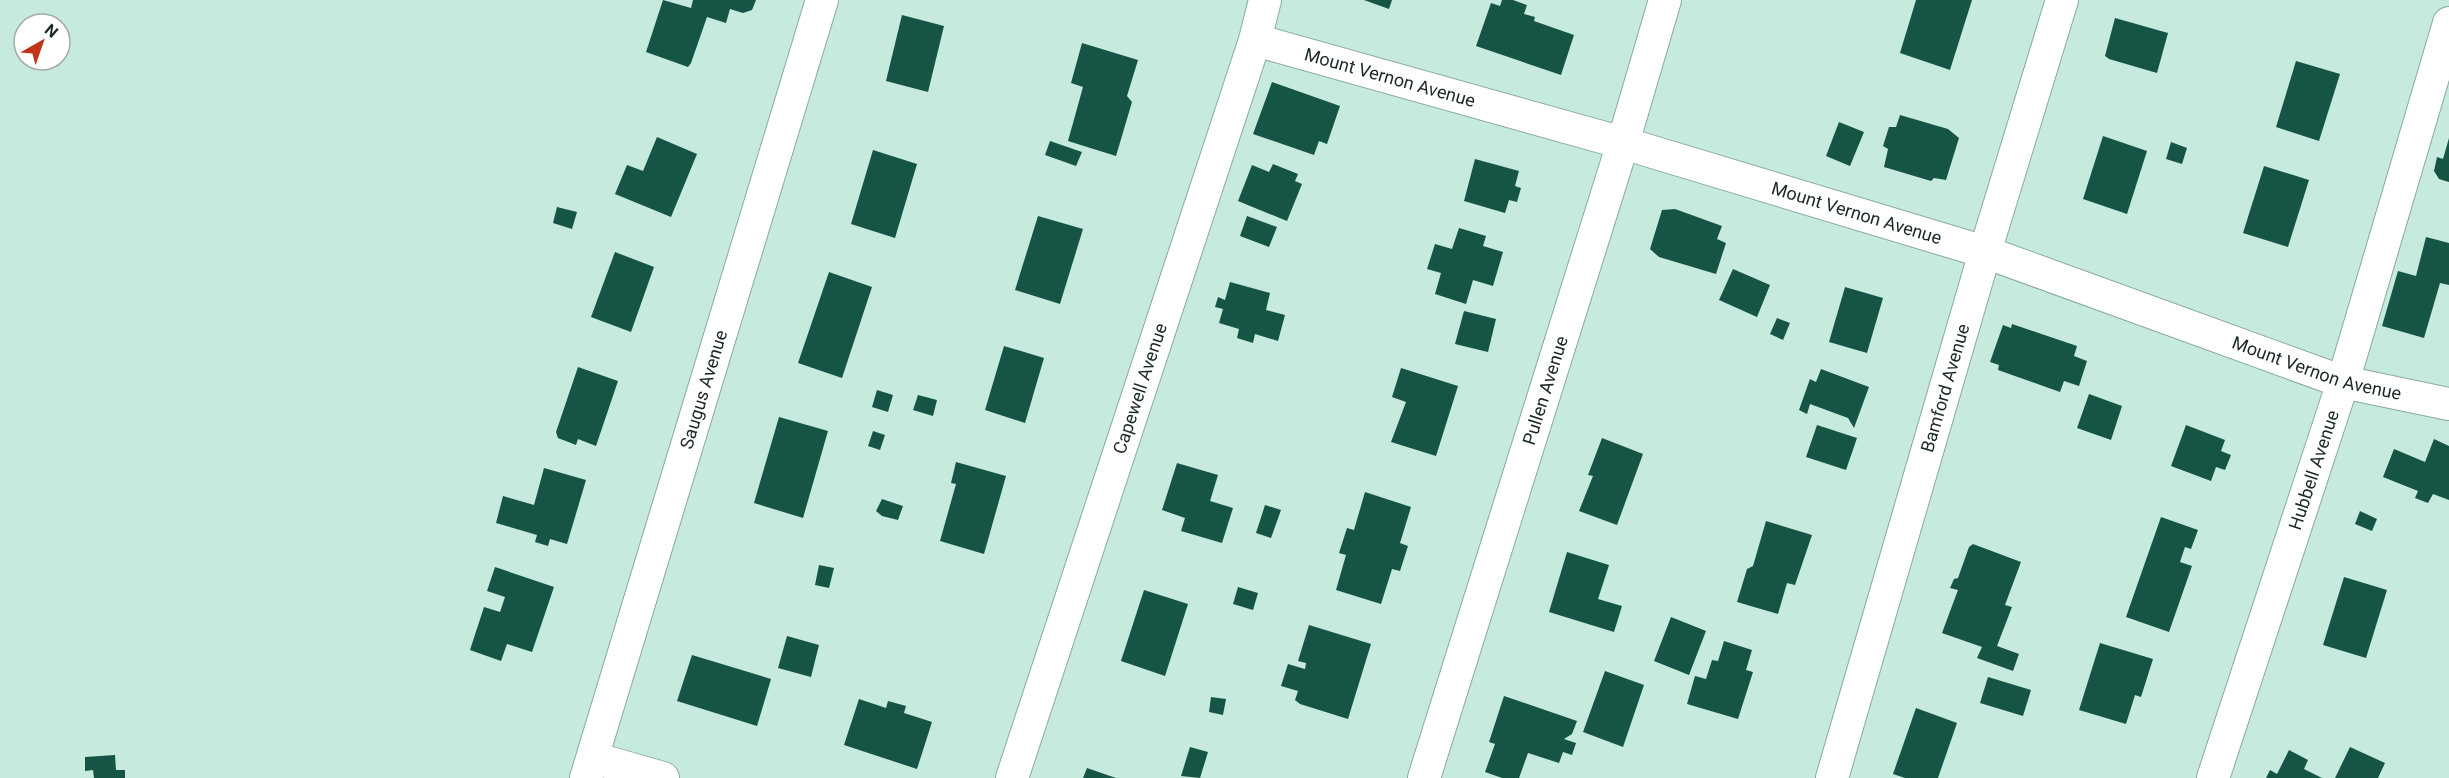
<svg xmlns="http://www.w3.org/2000/svg" width="2449" height="778" font-family="Roboto,sans-serif">
<style>
.building{fill:#165545}
.lines{fill:none;stroke-linecap:round;stroke-linejoin:round}
.minor-casing{stroke:#89aa9f;stroke-width:34}
.minor{stroke:#fff;stroke-width:32}
.labels{text-anchor:middle;stroke-width:6;stroke-linejoin:round;paint-order:stroke}
.street-label{font-size:18px;fill:#1b2924;stroke:#fff}
</style>
<rect width="100%" height="100%" fill="#c6eadd"/>
<g class="building">
<polygon points="663,0 691,8 693,0 756,0 752,10 743,13 730,9 726,23 707,17 691,63 688,67 646,52"/>
<polygon points="1364,0 1392,0 1389,9"/>
<polygon points="1502,0 1513,0 1527,5 1524,14 1535,17 1534,21 1574,35 1561,75 1476,46 1491,3 1500,6"/>
<polygon points="1916,0 1972,0 1950,70 1900,53"/>
<polygon points="902,15 944,26 928,92 886,81"/>
<polygon points="2115,18 2168,33 2157,73 2109,59 2105,56"/>
<polygon points="1082,43 1138,60 1127,96 1132,102 1116,156 1068,141 1083,87 1071,83"/>
<polygon points="2296,61 2340,74 2319,141 2276,127"/>
<polygon points="1272,82 1340,106 1327,144 1319,141 1314,155 1253,134"/>
<polygon points="1900,115 1948,129 1959,138 1946,180 1934,178 1931,181 1884,167 1888,149 1883,146 1889,127 1896,127"/>
<polygon points="1839,122 1864,132 1850,166 1826,156"/>
<polygon points="2103,136 2147,151 2127,214 2083,199"/>
<polygon points="657,137 697,154 671,217 615,194 627,165 643,171"/>
<polygon points="2449,138 2449,182 2439,179 2434,171 2437,157 2443,159"/>
<polygon points="1050,141 1082,152 1076,166 1045,155"/>
<polygon points="2171,142 2187,148 2182,164 2166,159"/>
<polygon points="873,150 917,164 895,238 851,224"/>
<polygon points="1475,159 1519,171 1515,186 1521,188 1517,202 1509,200 1505,213 1464,201"/>
<polygon points="1273,164 1298,174 1295,181 1302,184 1287,221 1238,201 1252,165 1269,172"/>
<polygon points="2264,166 2309,180 2288,247 2243,233"/>
<polygon points="557,207 577,212 572,229 553,223"/>
<polygon points="1675,209 1722,226 1717,239 1726,243 1716,274 1659,257 1650,249 1662,210"/>
<polygon points="1038,216 1083,229 1060,304 1015,290"/>
<polygon points="1247,216 1277,227 1269,247 1240,236"/>
<polygon points="1459,228 1486,236 1483,246 1503,252 1493,286 1473,280 1466,304 1435,294 1441,273 1427,269 1435,244 1452,249"/>
<polygon points="2426,237 2449,243 2449,285 2440,283 2424,338 2382,326 2398,271 2416,276"/>
<polygon points="615,252 654,267 631,332 591,317"/>
<polygon points="1733,269 1770,285 1757,317 1719,300"/>
<polygon points="829,272 872,287 842,378 798,363"/>
<polygon points="1230,282 1270,293 1266,310 1285,315 1278,341 1255,334 1253,343 1237,338 1239,329 1219,323 1223,309 1215,307 1218,297 1225,300"/>
<polygon points="1845,287 1883,298 1867,353 1829,342"/>
<polygon points="1464,311 1496,319 1488,352 1455,344"/>
<polygon points="1777,318 1790,323 1783,340 1770,334"/>
<polygon points="2012,324 2077,346 2074,356 2087,361 2079,386 2064,381 2060,392 1998,370 1999,365 1990,362 2003,325 2011,328"/>
<polygon points="1004,346 1044,358 1025,423 985,410"/>
<polygon points="578,367 618,381 596,446 578,439 576,445 558,438 556,432"/>
<polygon points="1401,368 1458,386 1436,456 1391,442 1406,402 1392,397"/>
<polygon points="1821,369 1869,387 1854,428 1848,418 1810,404 1807,414 1799,410 1810,379 1816,382"/>
<polygon points="877,390 893,395 888,412 872,407"/>
<polygon points="2089,394 2122,406 2111,440 2077,428"/>
<polygon points="918,395 937,400 933,416 913,410"/>
<polygon points="779,417 828,431 803,518 754,503"/>
<polygon points="1817,425 1857,438 1846,470 1806,457"/>
<polygon points="2186,425 2225,440 2221,451 2231,455 2225,470 2216,467 2211,481 2171,466"/>
<polygon points="873,431 885,435 880,450 868,446"/>
<polygon points="1602,438 1643,454 1617,525 1579,511 1593,476 1588,475"/>
<polygon points="2434,439 2449,446 2449,500 2433,494 2428,503 2415,498 2418,491 2383,477 2394,449 2425,462"/>
<polygon points="956,462 1006,476 984,554 940,541 956,484 951,483"/>
<polygon points="1177,463 1218,475 1210,501 1233,508 1222,543 1181,531 1185,518 1162,510"/>
<polygon points="544,468 586,480 567,544 550,539 548,546 535,542 537,535 496,523 503,496 534,505"/>
<polygon points="1365,492 1411,507 1400,543 1408,546 1400,571 1392,569 1381,604 1336,590 1346,555 1339,553 1347,528 1354,530"/>
<polygon points="882,499 903,506 898,520 882,516 876,511"/>
<polygon points="1265,505 1281,510 1271,538 1256,533"/>
<polygon points="2360,511 2377,519 2372,531 2355,524"/>
<polygon points="2161,517 2198,530 2191,549 2185,547 2180,562 2192,566 2169,632 2126,617"/>
<polygon points="1766,521 1812,535 1795,585 1787,583 1778,614 1737,602 1747,569 1753,566"/>
<polygon points="1973,544 2021,562 2005,605 2012,607 1997,646 2019,654 2013,671 1977,658 1982,647 1942,633 1958,590 1950,588 1954,579 1958,578 1969,547"/>
<polygon points="1567,552 1609,565 1598,599 1622,606 1614,632 1549,612"/>
<polygon points="819,565 834,568 829,588 815,585"/>
<polygon points="495,567 554,587 532,652 507,644 501,661 470,650 484,607 500,612 505,597 487,591"/>
<polygon points="2344,577 2387,590 2366,658 2323,645"/>
<polygon points="1238,587 1258,593 1253,610 1233,604"/>
<polygon points="1144,590 1188,604 1165,676 1121,661"/>
<polygon points="1671,617 1706,631 1689,675 1654,661"/>
<polygon points="1309,625 1371,644 1348,719 1300,704 1295,700 1298,691 1281,686 1288,664 1305,669 1306,663 1298,661"/>
<polygon points="787,636 819,645 811,677 778,668"/>
<polygon points="1724,641 1752,650 1746,670 1753,672 1738,719 1687,704 1695,676 1706,679 1712,660 1718,661"/>
<polygon points="2100,643 2153,659 2141,697 2135,695 2126,724 2079,710"/>
<polygon points="692,655 771,679 757,726 677,701"/>
<polygon points="1605,671 1644,685 1623,747 1583,732"/>
<polygon points="1988,677 2031,690 2023,716 1980,703"/>
<polygon points="1504,696 1577,721 1572,734 1564,739 1576,743 1572,755 1563,752 1559,763 1528,753 1519,778 1502,778 1485,772 1495,744 1489,742"/>
<polygon points="1211,697 1226,699 1223,715 1209,712"/>
<polygon points="859,699 886,708 888,701 906,706 904,713 932,722 917,769 844,745"/>
<polygon points="1916,708 1957,723 1938,778 1905,778 1893,774"/>
<polygon points="1190,747 1208,752 1200,778 1181,776"/>
<polygon points="2350,747 2385,763 2378,778 2335,778"/>
<polygon points="2289,750 2308,760 2304,769 2322,778 2266,778 2270,770 2277,774"/>
<polygon points="115,755 116,770 125,770 125,778 94,778 93,770 85,771 85,757"/>
<polygon points="1087,768 1116,778 1083,778"/>
</g>
<g class="lines">
<g class="minor-casing">
<g id="minor">
<path id="s1" d="M 1255,40 L 1623,143 L 1985,252 L 2343,382 L 2449,404"/>
<polyline points="593,758 663,778"/>
<path id="s2" d="M 586,778 L 822,0"/>
<path id="s3" d="M 1012,778 L 1255,40 L 1265,0"/>
<path id="s4" d="M 1424,778 L 1623,143 L 1665,0"/>
<path id="s5" d="M 1832,778 L 1985,252 L 2062,0"/>
<path id="s6" d="M 2213,778 L 2343,382 L 2449,23"/>
</g>
</g>
<use href="#minor" class="minor"/>
</g>
<g class="labels">
<g class="street-label">
<text dy="6" stroke="none"><textPath href="#s1" startOffset="140">Mount Vernon Avenue</textPath></text>
<text dy="6" stroke="none"><textPath href="#s1" startOffset="626">Mount Vernon Avenue</textPath></text>
<text dy="6" stroke="none"><textPath href="#s1" startOffset="1112">Mount Vernon Avenue</textPath></text>
<text dy="6" stroke="none"><textPath href="#s2" startOffset="406">Saugus Avenue</textPath></text>
<text dy="6" stroke="none"><textPath href="#s3" startOffset="410">Capewell Avenue</textPath></text>
<text dy="6" stroke="none"><textPath href="#s4" startOffset="406">Pullen Avenue</textPath></text>
<text dy="6" stroke="none"><textPath href="#s5" startOffset="406">Bamford Avenue</textPath></text>
<text dy="6" stroke="none"><textPath href="#s6" startOffset="324">Hubbell Avenue</textPath></text>
</g>
</g>
<g transform="translate(42 42) rotate(40)"><circle r="28" fill="#ffffff" stroke="#a4a9a7" stroke-width="1.5"/>
<path d="M0-4.5L10 22L0 15L-10 22Z" fill="#c0351a"/>
<text y="-9" font-size="16" font-weight="bold" text-anchor="middle" fill="#1b2924">N</text>
</g>
</svg>
